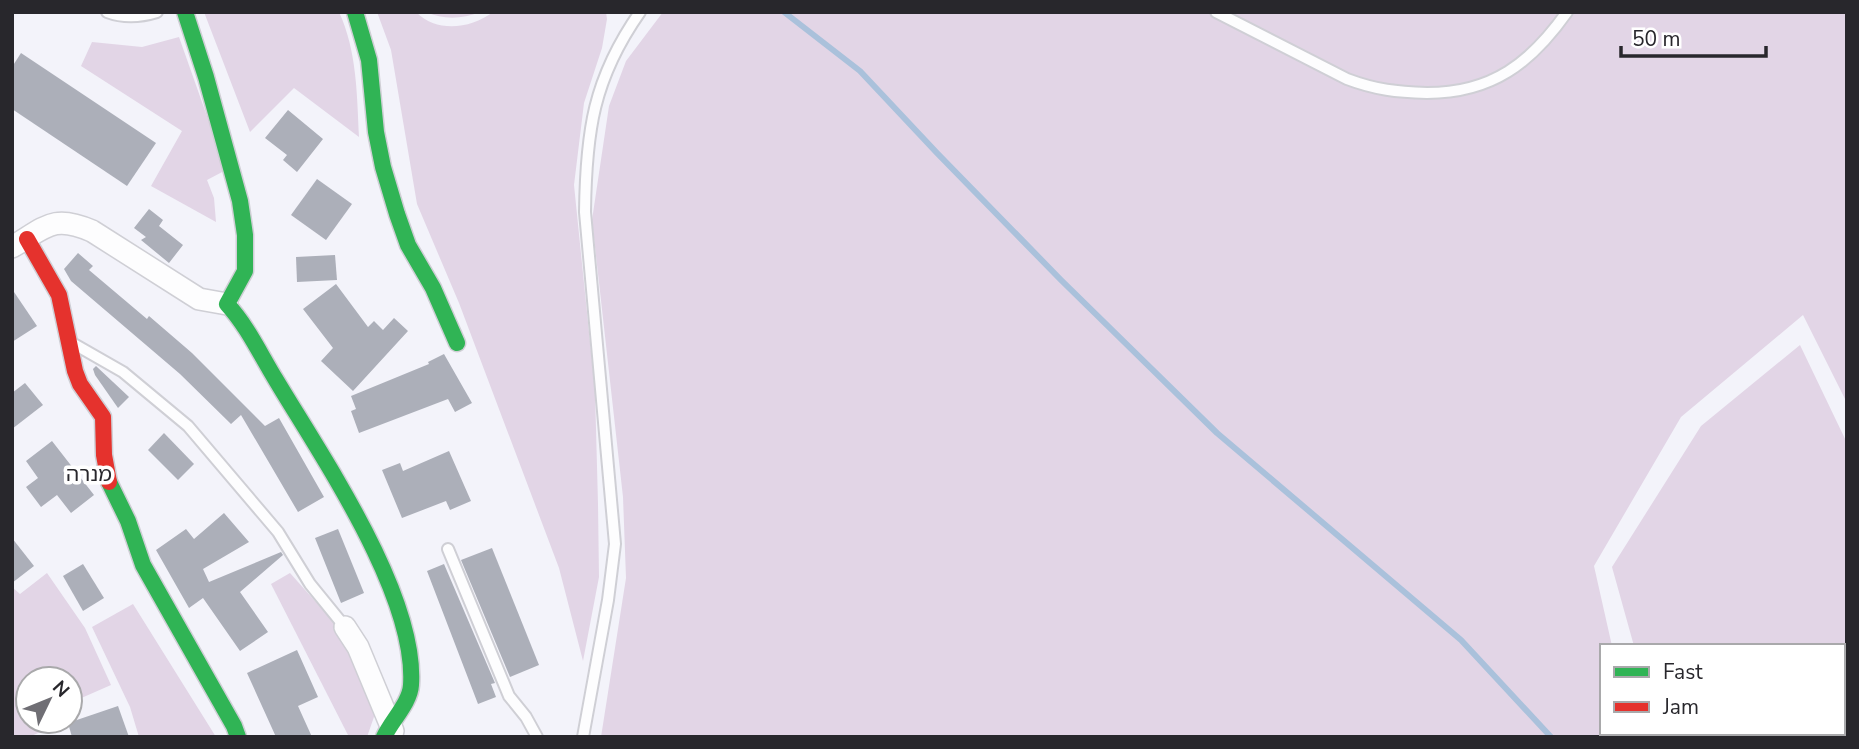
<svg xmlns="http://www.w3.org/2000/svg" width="1859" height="749" font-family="'Nunito Sans','Noto Sans Hebrew',sans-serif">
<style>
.green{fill:#e2d5e6}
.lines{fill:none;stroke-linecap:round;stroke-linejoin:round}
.stream{stroke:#aac1db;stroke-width:6}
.building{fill:#acafb9}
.lane-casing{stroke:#cfcfd5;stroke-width:14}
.street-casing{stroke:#cfcfd5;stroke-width:24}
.fast-casing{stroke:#cfcfd5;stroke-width:19}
.jam-casing{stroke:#cfcfd5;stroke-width:19}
.lane{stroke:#fdfdfe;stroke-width:10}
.street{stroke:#fdfdfe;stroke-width:21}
.fast{stroke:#30b455;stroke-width:16}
.jam{stroke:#e5322d;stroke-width:16}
.labels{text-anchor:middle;stroke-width:7;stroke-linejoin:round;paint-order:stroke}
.quarter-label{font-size:21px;fill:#28272c;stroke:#fff}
</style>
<rect width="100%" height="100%" fill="#f3f3fa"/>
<g class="green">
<path d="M 204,12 L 339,12 C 357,51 357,95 359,137 L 294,88 L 250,132 Z"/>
<path d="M 377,12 L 416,12 C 437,33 470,29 493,12 L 606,12 L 607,19 L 602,48 L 584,103 L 574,185 L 595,391 L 598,504 L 599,577 L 583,661 L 559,568 L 459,303 L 417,204 L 391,50 Z"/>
<path d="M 426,12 L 480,12 C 462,19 444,20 426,12 Z"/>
<polygon points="663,12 1847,12 1847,403 1803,315 1681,417 1594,566 1612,646 1602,646 1602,733 1632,733 1633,737 601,737 626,578 623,497 592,220 609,106 626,61"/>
<polygon points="179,37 226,170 207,180 214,198 216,222 151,186 182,131 81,66 92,42 142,47"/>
<polygon points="1800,345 1847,443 1847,737 1659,737 1658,733 1843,733 1843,646 1634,646 1612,567 1701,426"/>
<polygon points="47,573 85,628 111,685 70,703 70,679 28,679 28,721 52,721 54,726 29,737 12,737 12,587 20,594"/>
<polygon points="290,573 331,619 361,668 375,714 367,737 349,737 271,584"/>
<polygon points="133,604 216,737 139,737 130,707 92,627"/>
</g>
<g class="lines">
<polyline class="stream" points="784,12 860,71 937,153 1061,280 1217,433 1461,640 1551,737"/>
</g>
<g class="building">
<polygon points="21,53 156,143 127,186 12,109 12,67"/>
<polygon points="288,110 323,139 297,172 283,160 287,155 265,138"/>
<polygon points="317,179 352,204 326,240 291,215"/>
<polygon points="149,209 163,220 159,226 183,245 169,263 141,240 146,237 134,228"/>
<polygon points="78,253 93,266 89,270 147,319 149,316 192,353 265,426 279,418 324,497 298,512 241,415 231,424 180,374 71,281 64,269"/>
<polygon points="335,255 337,280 297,282 296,257"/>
<polygon points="336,284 368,327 374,321 383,330 394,318 408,331 353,391 321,361 333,348 303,309"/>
<polygon points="12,289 37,326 12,342"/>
<polygon points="444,354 472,403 455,412 448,399 359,433 351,411 356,409 351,396 429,364 428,362"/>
<polygon points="96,366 129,397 118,408 95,375 93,369"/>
<polygon points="25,383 43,405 12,429 12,393"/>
<polygon points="164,433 194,464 178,480 148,450"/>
<polygon points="52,441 94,495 71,513 57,495 41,507 26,487 38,478 26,461"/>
<polygon points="449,451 471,501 450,510 446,501 402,518 382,470 400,463 403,471"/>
<polygon points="224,513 249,542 203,569 209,582 281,552 283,555 240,592 268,632 240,651 203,598 189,608 156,550 186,529 194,539"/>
<polygon points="338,529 364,593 341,603 315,538"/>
<polygon points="12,538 34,566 12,583"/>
<polygon points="492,548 539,665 510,677 461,560"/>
<polygon points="83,564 104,598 83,611 63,576"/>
<polygon points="444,564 495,683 491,684 496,697 478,704 427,571"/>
<polygon points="297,650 318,697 298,706 312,737 276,737 247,673"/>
<polygon points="118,706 129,737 72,737 68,723"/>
</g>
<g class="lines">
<g class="lane-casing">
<g id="lane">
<path d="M 107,12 C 123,18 141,17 157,12"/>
<path d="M 1216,12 L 1347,79 C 1376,90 1397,92 1427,93 C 1492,93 1531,63 1567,12"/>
<polyline points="74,344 123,372 188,426 278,532 310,584 345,627"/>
<polyline points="448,549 509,696 526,717 537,737"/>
<path d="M 583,737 L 608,600 L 615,544 L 585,212 C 586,132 593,79 640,12"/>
</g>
</g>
<g class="street-casing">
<g id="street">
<path d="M 12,247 C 46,227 53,214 92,231 L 199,299 L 227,304"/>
<polyline points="345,627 358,647 393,731"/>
</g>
</g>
<g class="fast-casing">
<g id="fast">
<path d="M 185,12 L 206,77 L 240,201 L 245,235 L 245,271 L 227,304 C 248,327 260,354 276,380 C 322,457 417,595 411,685 C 410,703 391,721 384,737"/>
<polyline points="355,12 369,60 376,132 383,167 397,214 408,245 433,288 457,343"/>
<polyline points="109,482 128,521 143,565 234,726 238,737"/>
</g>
</g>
<g class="jam-casing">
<polyline id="jam" points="27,239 59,295 75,371 80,384 103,417 104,455 109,482"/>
</g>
<use href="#lane" class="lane"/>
<use href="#street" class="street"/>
<use href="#fast" class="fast"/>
<use href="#jam" class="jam"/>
</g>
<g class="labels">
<g class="quarter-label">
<text x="89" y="481">מנרה</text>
</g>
</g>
<rect width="1859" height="749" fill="none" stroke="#28272c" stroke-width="28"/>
<rect x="1600" y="644" width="245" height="91" fill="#ffffff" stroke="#a9a9ab" stroke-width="2"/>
<rect x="1614" y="667" width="35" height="10" fill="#30b455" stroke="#a9a9ab" stroke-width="2"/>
<text x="1663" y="679" font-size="21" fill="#28272c">Fast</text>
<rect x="1614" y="702" width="35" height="10" fill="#e5322d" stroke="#a9a9ab" stroke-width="2"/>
<text x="1663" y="714" font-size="21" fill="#28272c">Jam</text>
<g transform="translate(49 700) rotate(47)"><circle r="33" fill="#ffffff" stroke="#a9a9ab" stroke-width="2"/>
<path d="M0-5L12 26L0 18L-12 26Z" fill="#6f6e74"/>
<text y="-10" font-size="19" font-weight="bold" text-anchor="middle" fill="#28272c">N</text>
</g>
<path d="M1621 46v10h145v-10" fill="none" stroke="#28272c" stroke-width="3.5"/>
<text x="1632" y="46" font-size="21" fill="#28272c" stroke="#ffffff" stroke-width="5" paint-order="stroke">50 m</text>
</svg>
